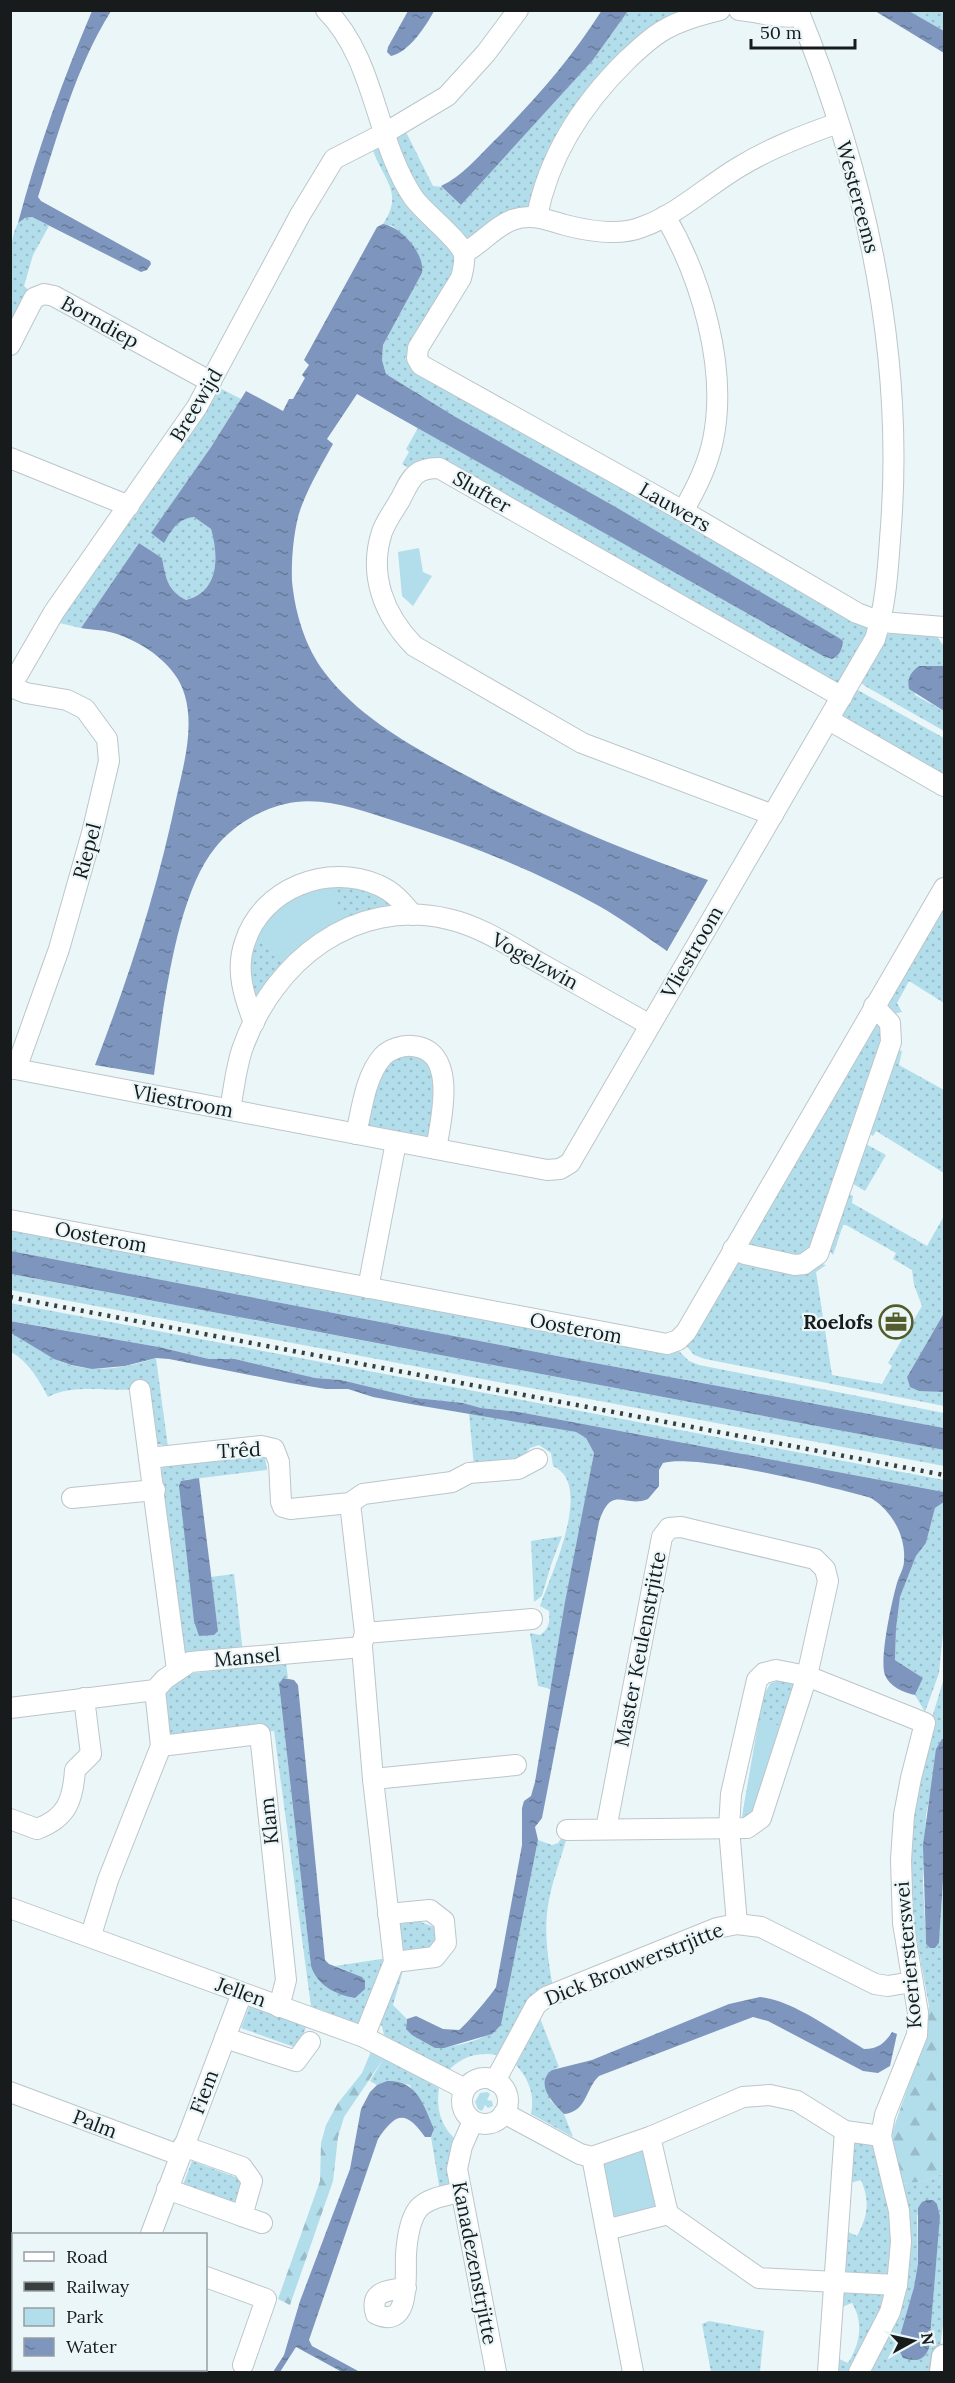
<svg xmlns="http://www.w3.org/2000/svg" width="955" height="2383" font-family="Lora,serif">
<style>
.grass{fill:url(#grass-dots);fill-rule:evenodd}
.forest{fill:url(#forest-firs)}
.green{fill:#b2ddeb}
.water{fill:url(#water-ripples)}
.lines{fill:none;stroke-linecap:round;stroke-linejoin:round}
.minor-casing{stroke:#bcc6ca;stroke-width:22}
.major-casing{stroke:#bcc6ca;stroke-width:27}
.minor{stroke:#fff;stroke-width:20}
.major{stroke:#fff;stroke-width:24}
.rail{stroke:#393e3f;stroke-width:4.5;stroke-dasharray:3 6;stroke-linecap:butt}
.labels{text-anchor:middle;stroke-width:4.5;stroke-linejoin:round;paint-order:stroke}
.street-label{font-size:20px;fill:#171b1c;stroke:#ebf6f9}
.poi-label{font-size:20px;font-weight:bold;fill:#171b1c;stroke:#ebf6f9;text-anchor:end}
</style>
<defs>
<pattern id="grass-dots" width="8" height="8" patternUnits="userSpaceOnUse" patternTransform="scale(1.5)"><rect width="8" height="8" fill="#b2ddeb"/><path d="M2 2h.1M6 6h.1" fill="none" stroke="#98bdc9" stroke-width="1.8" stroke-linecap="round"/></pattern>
<pattern id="forest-firs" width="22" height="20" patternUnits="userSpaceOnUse" patternTransform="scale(1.5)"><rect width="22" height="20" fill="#b2ddeb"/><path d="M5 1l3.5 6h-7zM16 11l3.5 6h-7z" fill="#98bdc9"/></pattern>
<pattern id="water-ripples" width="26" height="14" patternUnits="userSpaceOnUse" patternTransform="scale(1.5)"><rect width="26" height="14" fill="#7e96bd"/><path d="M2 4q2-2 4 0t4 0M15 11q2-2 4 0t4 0" fill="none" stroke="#667a99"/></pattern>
</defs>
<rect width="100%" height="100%" fill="#ebf6f9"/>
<g class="grass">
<polygon points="628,11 692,11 631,43 534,210 473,239 459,235 417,188 395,137 405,130 433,186 442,187 461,205 593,60"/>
<polygon points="909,11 944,11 944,31"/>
<path d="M 382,142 L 442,238 L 461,263 L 405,358 L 410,364 L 872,627 L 841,682 L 836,685 L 465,478 L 412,470 L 402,464 L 409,452 L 406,449 L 418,428 L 823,656 L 832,659 L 843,641 L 614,506 L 454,416 L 386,374 L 382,360 L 383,345 L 422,273 L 393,226 L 383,224 C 405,191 382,180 372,147 Z"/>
<path d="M 32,217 L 49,226 L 33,255 L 24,286 L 32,293 L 11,335 C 11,312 5,239 19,222 C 22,218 27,218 32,217 Z"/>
<path d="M 214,385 L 241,399 L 211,447 L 152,533 L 164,542 C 172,529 178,519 194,517 L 211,529 C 219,557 219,592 186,600 C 167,590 166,578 162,558 L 139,543 L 81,628 L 55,622 Z"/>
<polygon points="890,633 937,637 944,646 944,666 919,666 915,695 944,711 944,731 865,686 859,681 884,637"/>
<polygon points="854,688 944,738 944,778 844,719 842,712"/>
<polygon points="330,883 368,888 402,912 286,961 267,981 251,1005 245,974 261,924"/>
<polygon points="944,899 944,1003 909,981 897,1003 902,1012 893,1014 887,1002"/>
<polygon points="874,1021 886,1029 815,1246 801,1258 748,1245 747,1241"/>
<polygon points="898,1050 902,1051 899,1065 944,1090 944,1173 876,1131 873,1136 867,1132"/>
<polygon points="413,1052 430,1065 437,1089 430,1138 362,1127 369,1094 388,1058"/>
<polygon points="864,1143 886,1155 865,1191 850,1182"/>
<polygon points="846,1192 853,1196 852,1203 927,1246 944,1216 944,1313 907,1377 937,1391 944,1392 944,1406 705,1359 694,1355 685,1344 736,1261 818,1263 826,1265 816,1272 832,1375 882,1384 892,1366 888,1363 922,1306 914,1285 912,1270 893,1259 896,1253 846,1225 843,1225 833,1255 828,1249"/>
<polygon points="10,1226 677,1349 689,1361 699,1365 944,1413 944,1428 568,1358 11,1251"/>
<polygon points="10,1274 944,1450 944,1466 11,1290"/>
<polygon points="10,1303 944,1480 944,1492 519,1412 481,1408 463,1403 416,1398 341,1380 315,1378 235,1359 209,1359 159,1347 11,1321"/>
<path d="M 10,1333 C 27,1339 39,1352 55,1359 C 87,1375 123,1369 156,1358 L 168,1447 L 158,1444 L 150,1388 C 118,1394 75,1382 48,1397 C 39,1380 28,1361 11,1352 Z"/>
<path d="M 469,1413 L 576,1432 L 586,1438 L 594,1453 L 551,1689 L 538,1686 L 530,1633 L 540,1635 C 549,1629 550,1622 549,1611 L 540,1606 C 550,1576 595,1484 553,1466 L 551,1453 L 539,1445 L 530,1448 L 520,1460 L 474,1467 Z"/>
<polygon points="261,1453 265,1457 267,1470 185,1480 218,1631 211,1577 234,1574 243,1653 184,1656 160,1474 163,1466 170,1462"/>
<polygon points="944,1502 944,1624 939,1673 925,1712 915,1695 923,1678 895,1660 896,1629 900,1597 916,1556 926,1543 935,1508"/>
<polygon points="562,1536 551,1565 542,1596 534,1602 531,1541"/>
<polygon points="286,1663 288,1678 283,1678 279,1684 311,1966 362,1977 335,1966 388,1958 364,2021 358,2024 311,2006 274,1731 168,1742 164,1694 184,1676 194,1673"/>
<polygon points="944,1678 944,1739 942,1739 926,1815 923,1882 926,1944 935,1948 939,1943 944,1864 944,2004 929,2006 910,1902 911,1837 921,1754"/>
<polygon points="782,1679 797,1681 756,1817 742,1817 763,1696 770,1684"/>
<path d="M 562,1837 L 567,1837 C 561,1858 553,1879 549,1900 C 543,1929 548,1959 553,1988 L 529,1999 L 498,2055 C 478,2052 463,2056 449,2070 L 384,2035 L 382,2026 L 379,2024 L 398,1970 L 404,1967 L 393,2005 L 407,2019 L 406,2024 L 435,2048 C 456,2047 487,2040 501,2025 L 538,1840 L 552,1845 L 558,1843 Z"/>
<polygon points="418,1921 434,1927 437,1939 431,1949 402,1956 399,1924"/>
<polygon points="251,2002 308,2023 297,2048 241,2028"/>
<path d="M 540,2018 L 559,2067 L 552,2070 L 550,2100 L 564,2114 L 573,2137 L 531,2114 C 535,2095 529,2079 516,2065 Z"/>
<path d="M 384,2058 L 439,2088 C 436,2108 440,2124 454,2138 L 447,2165 L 450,2189 L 440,2191 L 431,2137 L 433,2133 L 410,2085 L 395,2081 L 377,2085 L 370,2081 Z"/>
<path d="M 854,2139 L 875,2142 L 895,2220 L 894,2277 L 845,2274 L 841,2270 L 844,2230 L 857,2236 C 868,2217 870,2201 861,2180 L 847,2184 Z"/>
<polygon points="192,2161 238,2178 243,2191 236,2212 181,2190"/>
<path d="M 944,2173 L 944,2317 L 937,2372 L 865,2372 L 885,2338 L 900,2184 L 926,2181 ZM 937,2204 L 940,2216 L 897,2346 L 914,2287 L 918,2262 L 917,2215 Z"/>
<path d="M 840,2290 L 892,2292 L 853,2372 L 834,2372 L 835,2357 L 848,2363 C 860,2344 864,2323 852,2303 L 842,2307 L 839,2307 Z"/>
<polygon points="709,2321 764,2331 760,2372 711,2372 702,2324"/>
<polygon points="49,2370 113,2370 117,2372 55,2372"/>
</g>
<g class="forest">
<polygon points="934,2004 944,2004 944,2173 926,2181 900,2184 892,2133 922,2046 929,2006"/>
<polygon points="372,2049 384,2058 344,2117 338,2137 333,2181 290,2305 278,2299 320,2181 321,2143 326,2125 338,2103 362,2073"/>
<polygon points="138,2370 182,2370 185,2372 138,2372"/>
</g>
<g class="green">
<polygon points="419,548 423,572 432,576 413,606 402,596 398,552"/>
<polygon points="330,883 345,923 286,961 257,931 280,902"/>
<polygon points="759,1721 787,1727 760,1812 743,1811"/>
<polygon points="487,2092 490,2094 487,2100 492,2101 493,2106 488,2108 485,2105 482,2111 478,2109 475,2102 480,2093"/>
<polygon points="647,2146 659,2209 619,2218 613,2215 603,2164"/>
</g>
<g class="water">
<path d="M 602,10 L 628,11 L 593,60 L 461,205 L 441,186 C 462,176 477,158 493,142 C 534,101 571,59 602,10 Z"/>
<path d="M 92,11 L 111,11 C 76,67 58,134 38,197 L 41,201 L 150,261 L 151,264 L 147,270 L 141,272 L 32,217 L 25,218 L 18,223 C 37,151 63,79 92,11 Z"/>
<path d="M 408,11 L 434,11 C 426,26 409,52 391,56 L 387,52 L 388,47 Z"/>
<polygon points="875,11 909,11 944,31 944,53"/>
<path d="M 383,224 C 401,227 425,253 422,273 L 383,345 L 382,360 L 386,374 L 454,416 L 614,506 L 839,638 L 843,641 C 842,650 840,655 832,659 L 823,656 L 357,394 L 327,439 L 333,444 C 322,464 310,484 302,505 C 294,524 291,560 292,581 C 295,613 305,647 325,673 C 361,720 420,751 471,778 C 548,819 626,851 708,880 L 667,951 C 645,936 622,919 599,906 C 535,870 467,844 398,822 C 365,812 331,798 296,802 C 265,806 234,824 215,848 C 175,897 163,1012 154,1075 L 95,1065 C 129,977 158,888 177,795 C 184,764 194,728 185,696 C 177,665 145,644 117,634 C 106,630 93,630 81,628 L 139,543 L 162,558 C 166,578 167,590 186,600 C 219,592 219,557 211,529 L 194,517 C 178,519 172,529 164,543 L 151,533 L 211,447 L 246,391 L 283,411 L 289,399 L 293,399 L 305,378 L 302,375 L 309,365 L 304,360 L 377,227 Z"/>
<path d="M 919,666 L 944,666 L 944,711 L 909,689 C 907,678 910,673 919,666 Z"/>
<polygon points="11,1251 568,1358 944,1428 944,1450 11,1274"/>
<polygon points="944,1313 944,1392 919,1391 910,1387 907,1377"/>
<path d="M 10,1321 L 159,1347 L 209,1359 L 235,1359 L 315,1378 L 341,1380 L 416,1398 L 463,1403 L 481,1408 L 519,1412 L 944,1492 L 944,1502 L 935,1508 L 926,1543 L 916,1556 L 900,1597 L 896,1629 L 895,1660 L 923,1678 L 915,1695 C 904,1693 889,1686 885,1675 C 879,1660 892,1600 897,1583 C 899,1576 904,1568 904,1561 C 906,1536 892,1511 871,1498 C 833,1487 696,1453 663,1463 L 659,1470 L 659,1486 L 648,1499 C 624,1509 612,1483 599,1522 L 542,1818 L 535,1827 L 538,1840 L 501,2025 L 492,2034 L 444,2048 L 435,2048 L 412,2035 L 406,2029 L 407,2019 L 416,2016 L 443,2029 L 459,2030 C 465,2026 493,1993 496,1987 L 522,1845 L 522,1808 L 524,1801 L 531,1796 L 535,1782 L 565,1602 L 594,1453 L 586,1438 L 576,1432 L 416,1405 L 373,1397 L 348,1389 L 326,1389 L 290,1383 L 169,1359 L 156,1358 L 125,1366 L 92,1369 L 71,1365 L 54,1359 L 11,1333 Z"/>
<polygon points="199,1478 218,1631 214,1635 199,1636 194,1621 179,1486 181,1481"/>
<path d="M 283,1678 L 294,1680 L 298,1685 L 325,1960 L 329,1964 L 362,1977 L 365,1981 L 365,1989 L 355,1998 C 336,1995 317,1985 311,1966 L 279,1684 Z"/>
<polygon points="942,1739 944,1739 944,1864 939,1943 935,1948 930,1948 926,1944 923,1845 936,1749"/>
<path d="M 760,1997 C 791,1999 837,2033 864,2049 C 878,2049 885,2043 892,2032 L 897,2034 L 890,2066 L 878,2073 L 863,2071 L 768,2021 L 753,2017 L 599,2076 C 585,2089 587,2112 564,2114 C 553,2103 534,2084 552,2070 L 592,2060 L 729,2004 Z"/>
<path d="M 387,2081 C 417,2079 424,2106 434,2129 L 431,2137 L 425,2137 C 406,2110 396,2112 378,2139 L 309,2340 L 312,2346 L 360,2372 L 342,2372 L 296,2347 L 280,2372 L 273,2372 L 284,2355 L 300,2301 L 350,2169 L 361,2109 L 370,2092 L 377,2085 Z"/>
<path d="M 927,2200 L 933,2200 L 937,2204 L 940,2216 L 929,2348 C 924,2361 916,2362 903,2358 L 897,2346 L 914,2287 L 918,2263 L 918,2208 L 922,2202 Z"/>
<polygon points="10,2350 13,2351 14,2370 49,2370 55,2372 11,2372"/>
</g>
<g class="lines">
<g class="minor-casing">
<g id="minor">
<path d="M 326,10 C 376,60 375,140 413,197 C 424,213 461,240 464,255 C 465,263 463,270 461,278 L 418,348 L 417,358 L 421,365 L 683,511 L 857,613 L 881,622 L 944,627"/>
<path d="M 739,10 C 762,12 776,19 800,16"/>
<path d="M 537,216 C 549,155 584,102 628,59 C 639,49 651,37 664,30 C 681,20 701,15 720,10"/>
<path d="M 665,216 C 701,277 728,368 713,440 C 708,465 696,489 683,511"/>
<path d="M 464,253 C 481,244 494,227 512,220 C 532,213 547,220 565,225 C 588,231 620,236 642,227 C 677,215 707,186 739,167 C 770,148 804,135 838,123"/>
<polyline points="10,345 34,298 44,294 54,296 211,382"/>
<polyline points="10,458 129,506"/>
<polyline points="11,687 26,693 67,700 85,709 107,739 109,761 92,833 59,949 16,1069"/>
<polyline points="10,688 54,612 197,407 300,215 334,159 385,133 447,96 486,53 518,10"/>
<polyline points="829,720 944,786"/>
<path d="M 773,815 L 582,743 L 414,646 C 384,615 368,575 382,532 C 386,521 394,510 400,500 C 411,479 413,468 439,468 L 842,697"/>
<path d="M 254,1023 C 244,996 235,970 245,942 C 262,888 328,863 378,885 C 393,891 403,903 413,915"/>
<path d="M 10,1068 L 547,1170 L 560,1169 L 570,1163 L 875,639 C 887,602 888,564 891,526 C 904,349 865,174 798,10"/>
<path d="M 230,1109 C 234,1089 236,1066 243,1047 C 274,961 354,897 448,919 C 480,926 510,946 538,962 C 575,983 613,1004 650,1025"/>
<path d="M 356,1134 C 362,1109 365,1076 383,1056 C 390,1049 403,1045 412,1046 C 459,1049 441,1120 436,1149"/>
<polyline points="10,1220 667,1344 678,1340 686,1332 944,888"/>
<polyline points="733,1249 745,1254 795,1265 804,1264 818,1254 891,1042 890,1023 874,1006"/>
<polyline points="368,1288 396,1142"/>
<polyline points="140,1390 177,1670"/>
<polyline points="149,1458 261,1446 274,1449 279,1462 281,1502 283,1507 290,1509 350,1503 363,1494 452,1482 469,1473 518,1469 537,1459"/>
<polyline points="72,1498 155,1490"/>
<polyline points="350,1503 365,1633 362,1644"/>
<polyline points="365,1633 532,1619"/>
<polyline points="10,1708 155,1690 165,1679 190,1662 362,1647 373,1779 394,1962 364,2037"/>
<polyline points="161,1746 260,1734 286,1980 279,2007"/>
<polyline points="373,1779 516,1765"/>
<path d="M 10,1819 L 37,1829 C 67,1818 73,1800 75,1770 L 91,1754 L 84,1698"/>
<polyline points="567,1830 747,1828 761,1818 807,1676 828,1581 825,1569 815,1559 681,1527 669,1528 662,1537 606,1829"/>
<polyline points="10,1908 364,2037 465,2089"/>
<polyline points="388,1914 430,1910 444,1921 446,1943 435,1957 394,1962"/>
<polyline points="737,1924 729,1828 731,1794 757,1680 764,1673 776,1670 807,1676 925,1723 911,1778 904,1815 901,1860 903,1923 918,2013 917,2035 885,2115 881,2136 899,2211 901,2242 897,2285 890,2312 859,2372"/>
<polyline points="91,1935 108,1880 161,1746 155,1690"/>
<polyline points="225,2038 296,2061 310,2042"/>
<circle cx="485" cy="2101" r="23"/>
<polyline points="495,2081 536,2005 546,1997 717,1928 737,1924 761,1927 875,1984 888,1986 912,1982"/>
<polyline points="10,2092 179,2155"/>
<polyline points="504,2113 580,2154 592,2157 650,2137 743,2097 770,2095 797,2101 845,2131 881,2136"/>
<polyline points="473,2121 462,2146 457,2169 496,2372"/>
<polyline points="592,2157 633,2372"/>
<polyline points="167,2189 242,2216 252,2181 242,2167 183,2146"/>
<polyline points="668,2214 759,2278 897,2285"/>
<polyline points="242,2216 262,2223"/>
<polyline points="606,2230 668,2214 650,2137"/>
<polyline points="151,2234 242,1993"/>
<polyline points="10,2275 14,2276"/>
<polyline points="206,2277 266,2299 243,2365"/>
<path d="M 406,2288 C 388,2290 369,2291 376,2314 C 412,2331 405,2274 406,2254 C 407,2240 409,2221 418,2209 C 427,2198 447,2195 461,2192"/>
<polyline points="828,2372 845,2131"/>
</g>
</g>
<g class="major-casing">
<polyline id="major" points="942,2372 944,2357"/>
</g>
<use href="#minor" class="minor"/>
<use href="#major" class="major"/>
<polyline class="rail" points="10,1297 944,1475"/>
</g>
<defs>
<g id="office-ring" transform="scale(1.725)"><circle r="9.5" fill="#ebf6f9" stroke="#545c2b" stroke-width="1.5"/><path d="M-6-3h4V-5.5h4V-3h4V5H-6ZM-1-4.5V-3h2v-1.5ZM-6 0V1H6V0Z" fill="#545c2b"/></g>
</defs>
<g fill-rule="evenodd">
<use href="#office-ring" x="896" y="1322"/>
</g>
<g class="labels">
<g class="street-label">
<text transform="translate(858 197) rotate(75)" y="7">Westereems</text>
<text transform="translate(100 322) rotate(29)" y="7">Borndiep</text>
<text transform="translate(196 405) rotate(-59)" y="7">Breewijd</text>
<text transform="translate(482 492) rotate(30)" y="7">Slufter</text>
<text transform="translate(675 507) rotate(30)" y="7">Lauwers</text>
<text transform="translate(87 851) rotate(-75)" y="7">Riepel</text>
<text transform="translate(692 952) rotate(-60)" y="7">Vliestroom</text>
<text transform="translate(535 961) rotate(29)" y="7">Vogelzwin</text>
<text transform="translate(183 1101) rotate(11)" y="7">Vliestroom</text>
<text transform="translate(101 1237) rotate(11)" y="7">Oosterom</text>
<text transform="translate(576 1328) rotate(11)" y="7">Oosterom</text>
<text transform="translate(239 1450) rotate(-3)" y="7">Trêd</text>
<text transform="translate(640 1649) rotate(-79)" y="7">Master Keulenstrjitte</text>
<text transform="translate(247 1657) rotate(-5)" y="7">Mansel</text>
<text transform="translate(269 1821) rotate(-96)" y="7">Klam</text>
<text transform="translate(908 1955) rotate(-95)" y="7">Koeriersterswei</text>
<text transform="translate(634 1964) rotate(-22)" y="7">Dick Brouwerstrjitte</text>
<text transform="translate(241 1992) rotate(20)" y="7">Jellen</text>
<text transform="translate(204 2092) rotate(-69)" y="7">Fiem</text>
<text transform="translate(95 2124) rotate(21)" y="7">Palm</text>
<text transform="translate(475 2263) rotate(79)" y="7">Kanadezenstrjitte</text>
</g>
<g class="poi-label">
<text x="873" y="1329">Roelofs</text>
</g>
</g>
<rect width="955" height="2383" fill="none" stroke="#171b1c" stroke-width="24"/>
<rect x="12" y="2233" width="195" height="138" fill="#ebf6f9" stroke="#969ea1" stroke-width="1.5"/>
<rect x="24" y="2252" width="30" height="9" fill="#ffffff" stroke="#969ea1" stroke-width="1.5"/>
<text x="66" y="2263" font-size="18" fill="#171b1c">Road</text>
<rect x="24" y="2282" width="30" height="9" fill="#393e3f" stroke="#969ea1" stroke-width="1.5"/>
<text x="66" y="2293" font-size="18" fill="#171b1c">Railway</text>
<rect x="24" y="2308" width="30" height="18" fill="#b2ddeb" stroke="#969ea1" stroke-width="1.5"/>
<text x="66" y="2323" font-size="18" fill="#171b1c">Park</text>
<rect x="24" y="2338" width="30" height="18" fill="url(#water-ripples)" stroke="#969ea1" stroke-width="1.5"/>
<text x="66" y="2353" font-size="18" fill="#171b1c">Water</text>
<g transform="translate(913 2341) rotate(82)" stroke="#ebf6f9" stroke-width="4.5" paint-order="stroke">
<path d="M0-4.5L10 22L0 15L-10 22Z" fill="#171b1c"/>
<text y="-9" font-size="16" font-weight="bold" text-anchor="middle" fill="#171b1c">N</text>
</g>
<path d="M751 39v9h104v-9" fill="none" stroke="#171b1c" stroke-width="3"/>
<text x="760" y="39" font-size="18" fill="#171b1c" stroke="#ebf6f9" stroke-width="4.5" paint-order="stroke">50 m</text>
</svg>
